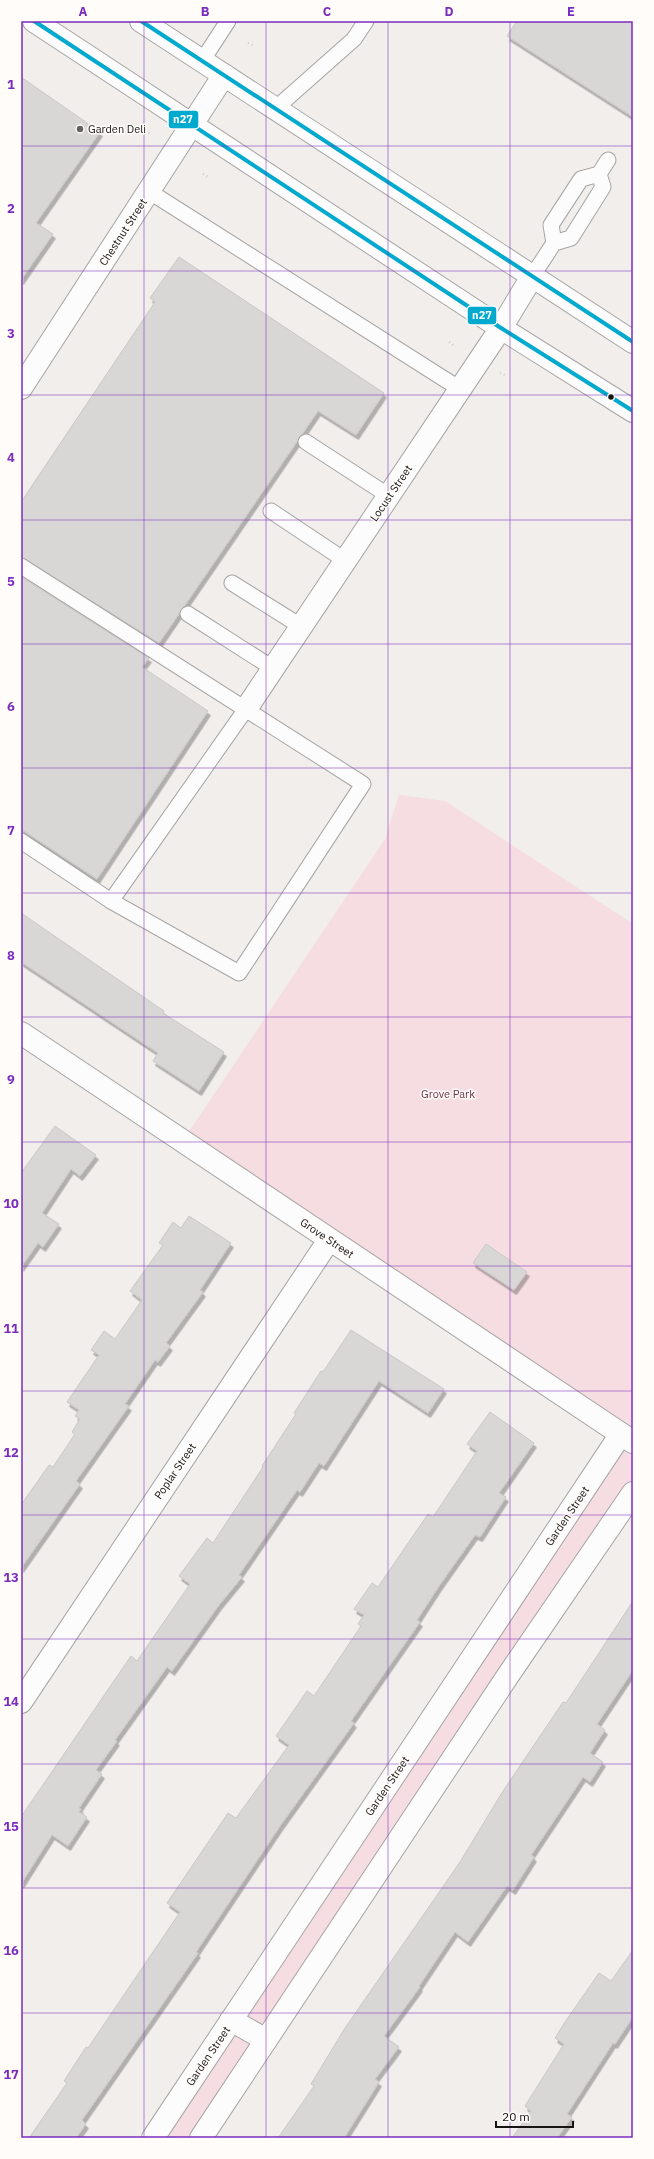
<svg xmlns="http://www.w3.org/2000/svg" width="654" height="2159" font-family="'IBM Plex Sans',sans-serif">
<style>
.green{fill:#f5dde1}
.building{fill:#d9d7d5;stroke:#cac8c7;filter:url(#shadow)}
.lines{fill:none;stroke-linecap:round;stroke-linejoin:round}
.lane-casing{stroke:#a7a5a4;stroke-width:17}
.street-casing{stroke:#a7a5a4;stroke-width:24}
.secondary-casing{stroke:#a7a5a4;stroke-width:24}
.path{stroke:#cdcccc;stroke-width:2.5;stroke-dasharray:1 3;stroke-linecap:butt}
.lane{stroke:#fdfcfc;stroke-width:15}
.street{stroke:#fdfcfc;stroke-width:22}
.secondary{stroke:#fdfcfc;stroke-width:22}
.bus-1-casing{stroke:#fffcfa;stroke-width:7}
.bus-1{stroke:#00a9ce;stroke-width:4}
.grid{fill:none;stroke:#7b2cbf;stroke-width:1;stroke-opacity:0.55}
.poi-dot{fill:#636160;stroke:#fffcfa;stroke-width:1.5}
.bus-dot{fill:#161514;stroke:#fffcfa;stroke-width:1.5}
.labels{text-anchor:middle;stroke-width:3;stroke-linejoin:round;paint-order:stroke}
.poi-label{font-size:11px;fill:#161514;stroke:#fffcfa;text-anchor:start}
.street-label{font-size:11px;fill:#161514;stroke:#fffcfa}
.park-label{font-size:11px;fill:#6d2f42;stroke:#fffcfa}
.line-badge{stroke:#fffcfa;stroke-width:1.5}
.badge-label{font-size:11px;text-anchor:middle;font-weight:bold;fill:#fff}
.neatline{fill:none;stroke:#7b2cbf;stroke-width:1.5}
.grid-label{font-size:13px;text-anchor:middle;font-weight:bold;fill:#7b2cbf}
</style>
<defs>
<filter id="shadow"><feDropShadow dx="2.5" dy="4.5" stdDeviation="0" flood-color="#0004"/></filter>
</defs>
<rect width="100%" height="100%" fill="#f1eeec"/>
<g class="green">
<polygon points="399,795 445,801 633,924 633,1440 184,1139 385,839"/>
<polygon points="622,1440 633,1447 633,1487 198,2138 158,2138"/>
</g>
<g class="building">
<polygon points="517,21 633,21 633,117 507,36"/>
<polygon points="21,77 100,132 36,223 53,234 21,280"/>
<polygon points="179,257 384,393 356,435 318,411 159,643 21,557 21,502 155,302 150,298"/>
<polygon points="21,577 149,658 142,667 208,711 97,879 21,829"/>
<polygon points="21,913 164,1011 163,1013 224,1052 199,1091 153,1061 158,1053 21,962"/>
<polygon points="55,1126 96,1155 80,1176 71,1169 42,1213 59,1224 43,1247 38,1243 21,1267 21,1173"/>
<polygon points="189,1216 231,1243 200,1290 203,1292 166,1343 170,1346 158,1362 155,1360 125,1404 129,1406 76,1481 80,1484 21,1568 21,1505 49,1465 53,1467 75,1434 72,1432 80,1419 75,1416 79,1410 67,1402 99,1355 91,1350 104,1331 115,1339 142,1300 130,1291 163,1245 159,1243 173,1222 181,1228"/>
<polygon points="486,1244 527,1272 514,1290 473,1263"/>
<polygon points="351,1330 444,1389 428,1413 379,1381 324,1466 319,1463 300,1492 297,1490 239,1575 242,1577 219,1605 172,1671 167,1667 115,1740 117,1741 96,1770 102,1774 79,1808 81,1809 79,1812 87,1817 68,1846 52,1835 21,1884 21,1817 131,1656 137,1661 190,1584 179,1576 207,1538 213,1543 263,1467 262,1466 296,1414 294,1413 321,1371 323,1372"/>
<polygon points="490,1412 534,1443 499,1493 506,1497 480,1537 475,1535 439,1586 417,1620 420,1622 351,1721 354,1723 280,1826 196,1952 198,1953 82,2120 86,2124 76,2138 29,2138 67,2083 64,2081 86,2047 88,2048 180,1912 167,1903 228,1813 236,1818 289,1745 276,1736 307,1691 314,1696 361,1626 358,1624 364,1615 354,1609 372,1583 378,1587 428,1514 433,1517 477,1451 467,1444"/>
<polygon points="633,1601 633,1670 597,1724 605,1730 590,1753 603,1762 590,1782 583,1777 531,1855 534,1857 513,1890 507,1886 468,1942 455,1932 419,1986 420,1987 384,2036 399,2047 375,2079 379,2082 344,2138 278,2138 314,2086 311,2084 345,2028 460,1862 503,1791 563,1702 566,1703"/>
<polygon points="633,1950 633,2017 615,2044 613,2043 567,2114 572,2117 557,2138 512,2138 531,2111 525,2106 564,2044 555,2038 565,2022 599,1973 611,1981"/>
</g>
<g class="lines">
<g class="lane-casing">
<g id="lane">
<polyline points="202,61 228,21"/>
<polyline points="275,109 354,39 366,21"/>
<polyline points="150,192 460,389"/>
<polyline points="554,243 551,225 581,179 599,174 608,160"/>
<polyline points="533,275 554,243 571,238 603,187 599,174"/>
<polyline points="306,442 389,496"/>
<polyline points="271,511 346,561"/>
<polyline points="21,566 363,784 239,973 111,901 21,841"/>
<polyline points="232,583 302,627"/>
<polyline points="188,614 274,669"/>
<polyline points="111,901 246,709"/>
</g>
</g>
<g class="street-casing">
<g id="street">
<polyline points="21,388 224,75"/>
<polyline points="246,709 501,328 533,275"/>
<polyline points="21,1033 633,1442"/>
<polyline points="21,1702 329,1240"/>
<polyline points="231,2020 266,2040"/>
<polyline points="153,2138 621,1434"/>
<polyline points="201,2138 509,1674 633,1493"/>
</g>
</g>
<g class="secondary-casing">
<g id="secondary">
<polyline points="34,21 501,328 633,411"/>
<polyline points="141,21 633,342"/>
</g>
</g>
<g class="path">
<polyline points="248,43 254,46"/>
<polyline points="145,131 151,134"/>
<polyline points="203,174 208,177"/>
<polyline points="449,342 453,345"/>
<polyline points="500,373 507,376"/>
</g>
<use href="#lane" class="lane"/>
<use href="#street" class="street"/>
<use href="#secondary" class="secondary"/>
<g class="bus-1-casing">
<g id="bus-1">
<polyline points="34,21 501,328 633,411"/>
<polyline points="141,21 633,342"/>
</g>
</g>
<use href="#bus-1" class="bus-1"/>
</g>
<path class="grid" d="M 144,21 L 144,2138M 266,21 L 266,2138M 388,21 L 388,2138M 510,21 L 510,2138M 21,146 L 633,146M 21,271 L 633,271M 21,395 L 633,395M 21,520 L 633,520M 21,644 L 633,644M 21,768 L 633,768M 21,893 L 633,893M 21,1017 L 633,1017M 21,1142 L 633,1142M 21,1266 L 633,1266M 21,1391 L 633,1391M 21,1515 L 633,1515M 21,1639 L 633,1639M 21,1764 L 633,1764M 21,1888 L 633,1888M 21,2013 L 633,2013"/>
<circle class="poi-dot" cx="80" cy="129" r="4"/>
<circle class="bus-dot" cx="611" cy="397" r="3.5"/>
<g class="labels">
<g class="poi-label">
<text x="88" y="133">Garden Deli</text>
</g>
<g class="street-label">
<text transform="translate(123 232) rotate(-57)" y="4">Chestnut Street</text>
<text transform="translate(391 493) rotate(-56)" y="4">Locust Street</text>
<text transform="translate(327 1238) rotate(34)" y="4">Grove Street</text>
<text transform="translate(175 1471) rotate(-56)" y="4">Poplar Street</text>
<text transform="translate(567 1516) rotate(-56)" y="4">Garden Street</text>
<text transform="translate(387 1786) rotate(-56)" y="4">Garden Street</text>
<text transform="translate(208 2056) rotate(-56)" y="4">Garden Street</text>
</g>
<g class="park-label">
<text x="448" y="1098">Grove Park</text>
</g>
</g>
<g class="line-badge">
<rect x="168" y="110" width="31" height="19" rx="4" fill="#00a9ce"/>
<rect x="467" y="306" width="30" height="19" rx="4" fill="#00a9ce"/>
</g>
<g class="badge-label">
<text x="183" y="123">n27</text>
<text x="482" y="319">n27</text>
</g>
<rect width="654" height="2159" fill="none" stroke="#fffcfa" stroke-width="44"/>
<path d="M496 2121v6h77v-6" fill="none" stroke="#161514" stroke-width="2"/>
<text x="502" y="2121" font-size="12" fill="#161514" stroke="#fffcfa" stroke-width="3" paint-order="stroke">20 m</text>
<rect x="22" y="22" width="610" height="2115" class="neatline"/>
<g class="grid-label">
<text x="83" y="16">A</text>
<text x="205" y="16">B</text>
<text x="327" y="16">C</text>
<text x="449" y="16">D</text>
<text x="571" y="16">E</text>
<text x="11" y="89">1</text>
<text x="11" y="213">2</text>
<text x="11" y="338">3</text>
<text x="11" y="462">4</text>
<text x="11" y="586">5</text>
<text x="11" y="711">6</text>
<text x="11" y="835">7</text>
<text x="11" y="960">8</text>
<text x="11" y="1084">9</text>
<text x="11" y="1208">10</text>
<text x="11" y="1333">11</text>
<text x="11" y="1457">12</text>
<text x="11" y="1582">13</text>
<text x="11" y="1706">14</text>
<text x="11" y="1831">15</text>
<text x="11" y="1955">16</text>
<text x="11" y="2079">17</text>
</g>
</svg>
